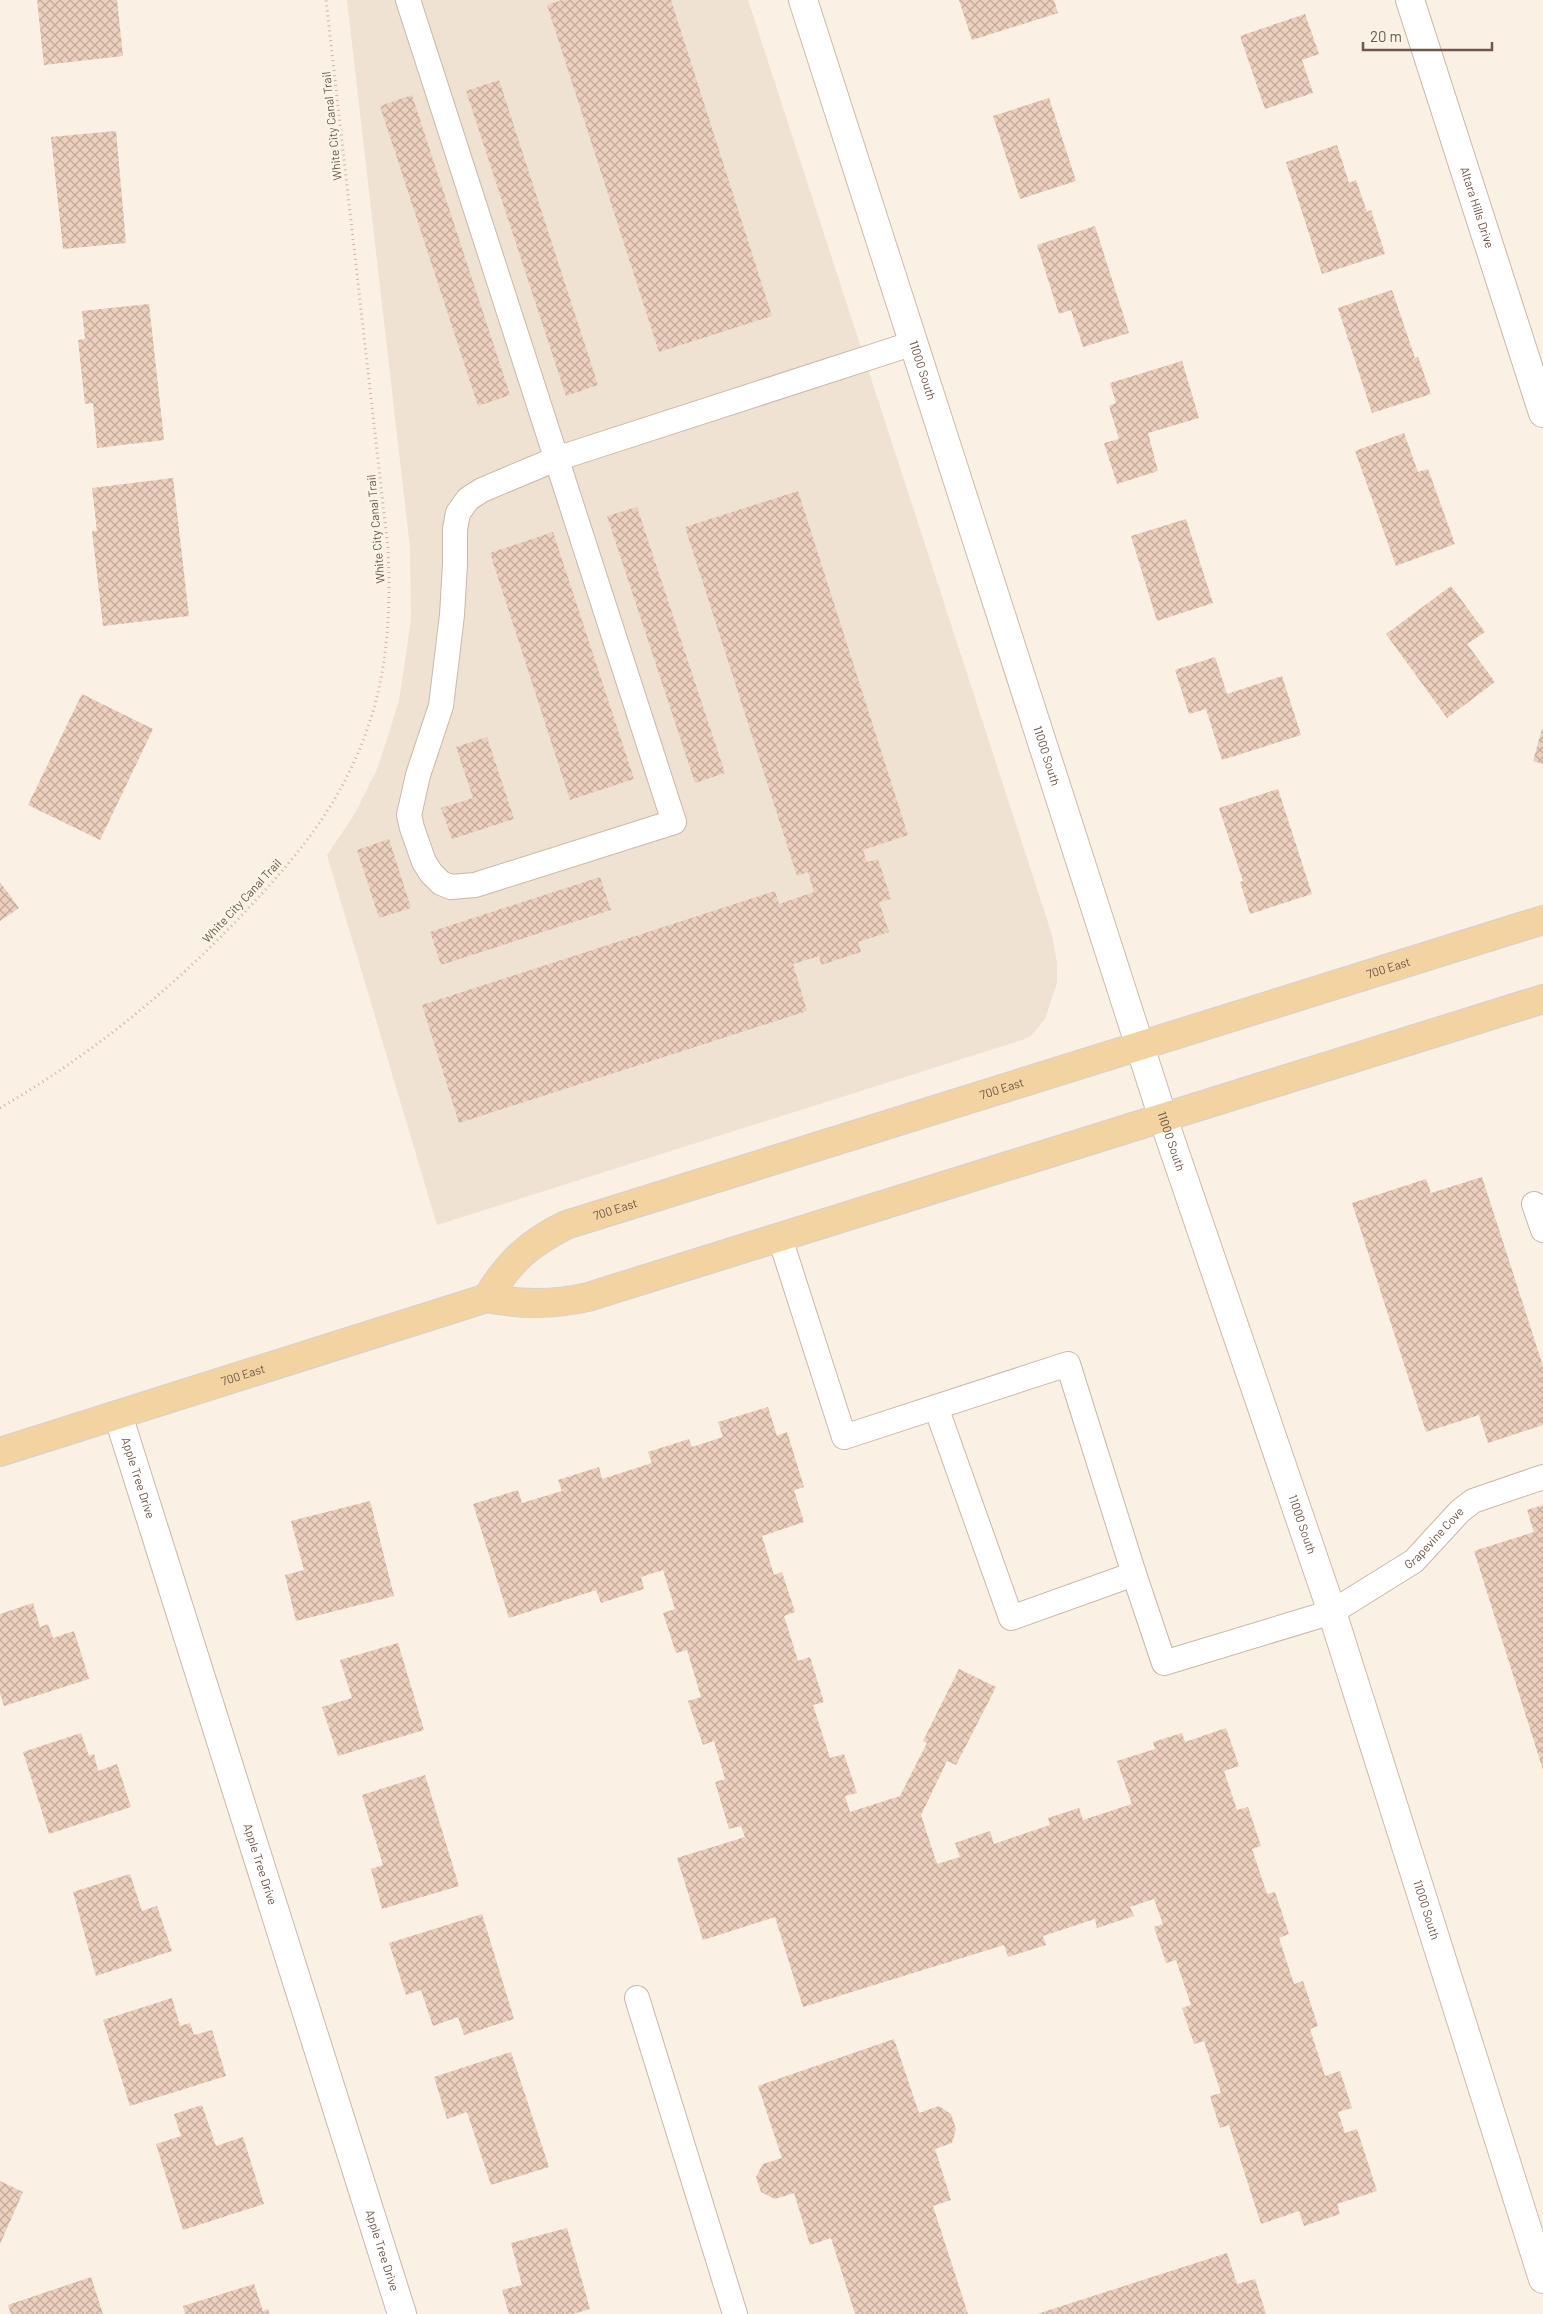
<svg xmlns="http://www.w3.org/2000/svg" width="1543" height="2314" font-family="Barlow,sans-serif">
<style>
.residential{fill:#f0e2d2}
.building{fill:url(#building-cross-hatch)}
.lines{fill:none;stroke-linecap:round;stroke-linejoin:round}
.lane-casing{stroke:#c9b8aa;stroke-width:26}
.street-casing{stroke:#c9b8aa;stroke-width:30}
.secondary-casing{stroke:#cebaab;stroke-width:30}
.primary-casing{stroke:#d7d0cd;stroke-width:30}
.path{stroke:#d1b3a1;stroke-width:3;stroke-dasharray:1 4;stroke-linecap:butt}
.lane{stroke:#fff;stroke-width:24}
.street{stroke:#fff;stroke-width:28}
.secondary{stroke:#fff;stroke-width:28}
.primary{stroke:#f3d3a1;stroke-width:28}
.labels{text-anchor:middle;stroke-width:4.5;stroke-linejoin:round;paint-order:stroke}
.street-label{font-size:12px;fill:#6f574b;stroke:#fdf4e8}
</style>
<defs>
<pattern id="building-cross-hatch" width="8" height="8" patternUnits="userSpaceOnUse" patternTransform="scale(1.25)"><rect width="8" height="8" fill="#eccfbd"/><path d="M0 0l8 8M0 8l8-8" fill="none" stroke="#c3ab9c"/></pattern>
</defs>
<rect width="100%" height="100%" fill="#faf0e3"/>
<polygon class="residential" points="347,0 748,0 1052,935 1057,963 1057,983 1045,1019 1031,1036 1022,1040 437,1225 327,855 354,815 378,767 399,701 411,620 410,548"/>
<g class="building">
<polygon points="37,0 117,0 123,56 44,65"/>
<polygon points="562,0 671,0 772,316 659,352 547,5"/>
<polygon points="959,0 1054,0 1058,13 972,40"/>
<polygon points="1305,14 1319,54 1302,60 1313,93 1265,109 1240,36"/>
<polygon points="499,80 598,385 566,396 466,91"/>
<polygon points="412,95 510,395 478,406 380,106"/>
<polygon points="1049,98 1076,181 1020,199 993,116"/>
<polygon points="116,131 126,243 63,249 51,137"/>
<polygon points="1337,145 1349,183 1356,180 1367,212 1371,210 1385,254 1322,274 1286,162"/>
<polygon points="1095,226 1129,333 1083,347 1071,310 1059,314 1037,245"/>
<polygon points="1392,290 1415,358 1418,357 1431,394 1372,413 1338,308"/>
<polygon points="149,304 164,440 97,448 93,403 85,404 78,340 85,339 82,311"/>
<polygon points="1182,361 1199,418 1148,433 1158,471 1117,484 1104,443 1119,439 1109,406 1116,403 1110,383"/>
<polygon points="1404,433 1418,472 1428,469 1455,544 1396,566 1355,451"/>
<polygon points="173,478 189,616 103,626 92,531 97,531 92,488"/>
<polygon points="798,491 908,835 863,850 867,862 878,859 891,899 879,902 889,932 858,942 861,952 821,965 819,956 793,964 807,1011 459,1123 422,1005 775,891 779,904 814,892 808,872 797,876 685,527"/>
<polygon points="637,507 725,773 695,783 607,516"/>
<polygon points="1186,519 1213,603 1157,621 1131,536"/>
<polygon points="553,532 634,779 570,800 490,553"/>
<polygon points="1451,586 1485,632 1467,644 1495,682 1447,718 1386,634"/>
<polygon points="1215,657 1227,694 1282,676 1301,735 1222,760 1206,709 1189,714 1175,670"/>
<polygon points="82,694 153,729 100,840 28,805"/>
<polygon points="1542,729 1543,729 1543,764 1533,761"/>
<polygon points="487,737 514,819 452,839 441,808 473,798 456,747"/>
<polygon points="1278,789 1312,894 1250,914 1240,882 1243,881 1219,808"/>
<polygon points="389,839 411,908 379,918 357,850"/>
<polygon points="600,877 611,910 441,965 430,932"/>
<polygon points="0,882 19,908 0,921"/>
<polygon points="1482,1177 1543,1366 1543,1425 1488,1443 1479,1415 1426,1432 1352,1203 1426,1179 1431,1193"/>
<polygon points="768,1407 777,1436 787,1432 804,1487 794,1490 804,1522 762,1536 774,1575 782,1572 795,1612 784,1616 798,1661 810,1657 824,1702 813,1705 830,1758 844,1754 857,1793 845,1796 850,1812 900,1796 927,1743 923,1741 959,1669 996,1687 956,1765 947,1761 921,1815 937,1864 960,1857 955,1843 990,1831 994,1844 1050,1825 1048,1818 1079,1808 1083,1820 1132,1804 1117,1761 1155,1749 1153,1742 1182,1733 1185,1742 1226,1728 1239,1766 1224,1771 1237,1810 1248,1807 1261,1846 1252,1849 1267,1894 1275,1892 1289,1934 1279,1938 1294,1984 1303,1981 1318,2026 1310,2029 1325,2076 1340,2071 1352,2108 1338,2112 1345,2133 1357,2129 1377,2191 1337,2204 1340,2214 1304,2226 1299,2211 1261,2224 1229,2125 1220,2128 1210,2096 1221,2093 1204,2041 1194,2044 1182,2008 1191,2005 1176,1960 1166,1963 1154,1927 1163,1924 1154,1899 1130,1907 1134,1916 1097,1928 1095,1919 1043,1936 1046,1945 1008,1957 1004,1945 803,2007 775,1917 703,1940 677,1858 745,1837 741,1826 729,1829 715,1782 725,1779 714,1741 703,1745 688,1701 701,1697 687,1650 676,1653 663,1613 675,1609 663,1570 641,1577 644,1589 601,1603 596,1590 509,1618 473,1504 518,1490 522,1503 562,1491 558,1480 599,1467 602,1479 652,1463 648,1452 689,1439 692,1447 723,1437 718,1422"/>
<polygon points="370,1501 394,1596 296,1621 285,1575 304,1570 291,1521"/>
<polygon points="1543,1505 1543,1770 1474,1551 1534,1532 1527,1510"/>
<polygon points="33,1603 40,1627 48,1624 53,1638 74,1631 89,1679 4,1706 0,1693 0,1614"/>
<polygon points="398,1643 424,1730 338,1756 322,1707 352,1698 340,1660"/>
<polygon points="81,1733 89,1756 94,1754 98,1771 117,1764 131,1807 49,1834 23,1752"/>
<polygon points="425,1775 459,1886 382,1909 371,1869 383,1865 362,1795"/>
<polygon points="130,1874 142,1911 157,1906 172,1951 96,1976 73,1892"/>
<polygon points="482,1914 514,2019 464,2035 458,2017 433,2026 421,1990 406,1995 389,1943"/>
<polygon points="172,1998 180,2026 190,2023 194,2035 212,2030 226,2076 130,2106 103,2020"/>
<polygon points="894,2039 919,2113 939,2106 951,2114 956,2129 952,2143 935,2149 951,2200 933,2206 968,2314 855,2314 831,2238 810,2245 794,2193 775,2199 761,2192 756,2177 763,2164 782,2158 758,2086"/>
<polygon points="511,2052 549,2167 491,2185 467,2112 447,2119 434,2077"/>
<polygon points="202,2105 216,2146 243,2137 264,2204 183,2230 156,2144 181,2136 174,2114"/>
<polygon points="0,2181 23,2192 0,2244"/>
<polygon points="567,2228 590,2309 573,2314 509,2314 502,2290 522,2285 511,2243"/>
<polygon points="1227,2253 1237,2284 1255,2279 1266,2314 1037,2314"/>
<polygon points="91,2277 103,2314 11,2314 8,2305"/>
<polygon points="254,2284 263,2311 268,2309 270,2314 185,2314 183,2306"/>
</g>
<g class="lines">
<g class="lane-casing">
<g id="lane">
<polyline points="408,0 674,822 475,885 451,887 441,883 431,873 424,862 412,828 409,815 418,775 441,706 452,615 455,564 455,529 458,513 468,499 482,490 556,459 914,343"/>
<polyline points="1534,1204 1543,1230"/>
<path id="s1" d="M 780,1238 L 844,1437 L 1068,1364 L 1134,1574 L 1164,1663 L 1332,1612 L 1414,1561 L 1460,1511 L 1473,1501 L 1543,1477"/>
<polyline points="936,1407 1011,1618 1134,1574"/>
<polyline points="637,1998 735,2314"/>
</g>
</g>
<g class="street-casing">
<g id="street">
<path id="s2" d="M 1410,0 L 1543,413"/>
<path id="s3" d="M 118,1415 L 402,2314"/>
</g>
</g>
<g class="secondary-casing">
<g id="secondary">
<path id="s4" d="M 803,0 L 1163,1118 L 1332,1612 L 1543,2279"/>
</g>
</g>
<g class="primary-casing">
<g id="primary">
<path id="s5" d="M 487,1298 C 509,1262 528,1244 566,1225 L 1543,920"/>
<path id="s6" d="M 0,1452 L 487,1298 C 522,1305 553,1305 588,1297 L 1543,999"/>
</g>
</g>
<path class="path" d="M 0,1108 C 89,1056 169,992 241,916 C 297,857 341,805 368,727 C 388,669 391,609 388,548 L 326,0"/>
<use href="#lane" class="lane"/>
<use href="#street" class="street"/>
<use href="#secondary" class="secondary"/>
<use href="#primary" class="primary"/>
</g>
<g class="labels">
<g class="street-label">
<text transform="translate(332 126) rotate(-96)" y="4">White City Canal Trail</text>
<text dy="4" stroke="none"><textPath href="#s2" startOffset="218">Altara Hills Drive</textPath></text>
<text dy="4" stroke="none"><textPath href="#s4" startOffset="389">11000 South</textPath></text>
<text transform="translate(376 529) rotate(-95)" y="4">White City Canal Trail</text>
<text dy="4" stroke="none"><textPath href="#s4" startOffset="794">11000 South</textPath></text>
<text transform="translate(242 901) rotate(-47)" y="4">White City Canal Trail</text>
<text dy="4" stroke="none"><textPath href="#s5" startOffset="971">700 East</textPath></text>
<text dy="4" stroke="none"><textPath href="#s5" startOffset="566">700 East</textPath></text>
<text dy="4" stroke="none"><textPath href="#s4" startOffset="1199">11000 South</textPath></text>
<text dy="4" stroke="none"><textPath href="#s5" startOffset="161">700 East</textPath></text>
<text dy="4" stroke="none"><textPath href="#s6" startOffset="255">700 East</textPath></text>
<text dy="4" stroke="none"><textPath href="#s3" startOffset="66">Apple Tree Drive</textPath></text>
<text dy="4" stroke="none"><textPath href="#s4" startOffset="1604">11000 South</textPath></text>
<text dy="4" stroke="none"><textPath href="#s1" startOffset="1061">Grapevine Cove</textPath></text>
<text dy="4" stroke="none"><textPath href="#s3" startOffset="471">Apple Tree Drive</textPath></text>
<text dy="4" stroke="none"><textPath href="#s4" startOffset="2009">11000 South</textPath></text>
<text dy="4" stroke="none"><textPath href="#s3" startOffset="876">Apple Tree Drive</textPath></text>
</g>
</g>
<path d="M1363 42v8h129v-8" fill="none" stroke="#6f574b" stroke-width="2.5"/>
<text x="1370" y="42" font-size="15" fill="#6f574b" stroke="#fdf4e8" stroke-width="4" paint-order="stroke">20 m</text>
</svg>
